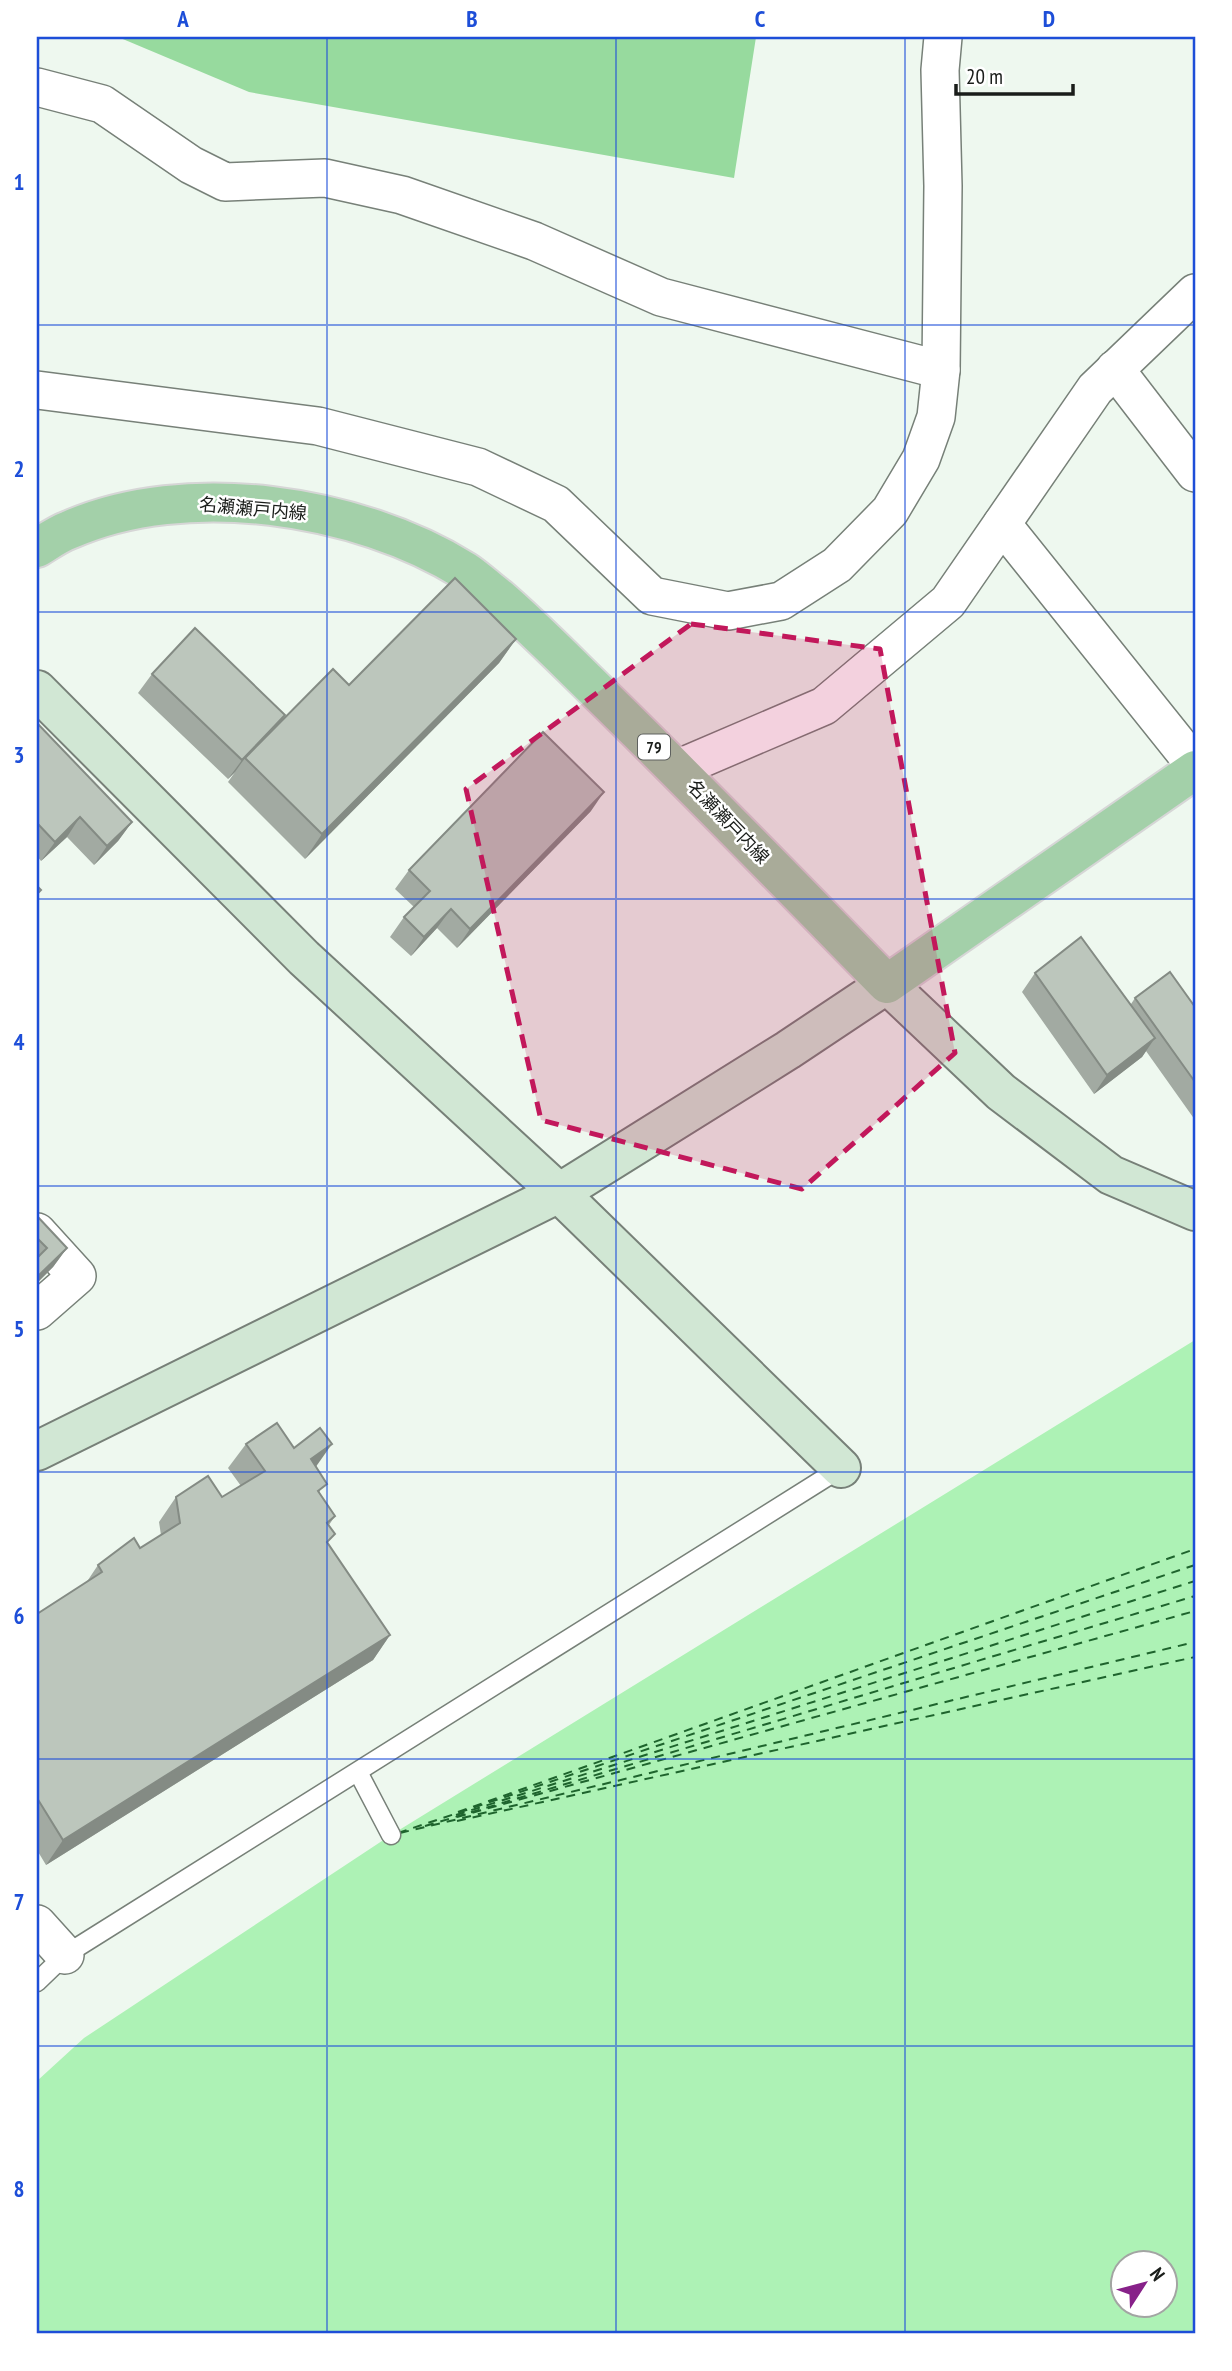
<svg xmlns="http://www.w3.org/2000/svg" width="1232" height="2371" font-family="'PT Sans Narrow','Noto Sans JP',sans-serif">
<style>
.forest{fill:#97da9e}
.water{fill:#adf2b5;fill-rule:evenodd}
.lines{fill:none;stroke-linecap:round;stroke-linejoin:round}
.ferry{stroke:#1e642d;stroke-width:2;stroke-dasharray:9 7;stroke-linecap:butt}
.lane-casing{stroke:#778078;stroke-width:21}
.street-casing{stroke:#778078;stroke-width:40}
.secondary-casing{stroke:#778078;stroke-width:42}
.primary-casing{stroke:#d6d6d6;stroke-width:42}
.lane{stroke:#fff;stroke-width:18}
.street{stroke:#fff;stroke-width:37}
.secondary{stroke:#d1e7d4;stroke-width:38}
.primary{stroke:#a3d0a9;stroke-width:38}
.wall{fill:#a2aaa2}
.shaded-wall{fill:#848b84}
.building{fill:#bcc6bc;stroke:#848b84;stroke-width:2}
.marked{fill:#c2185b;fill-opacity:0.2;stroke:#c2185b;stroke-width:5;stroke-dasharray:14 9;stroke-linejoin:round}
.grid{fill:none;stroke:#1d4ed8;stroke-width:2;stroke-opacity:0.55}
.labels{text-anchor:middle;stroke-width:5;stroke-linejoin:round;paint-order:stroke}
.shield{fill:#fff;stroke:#5f615f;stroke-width:2}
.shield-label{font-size:16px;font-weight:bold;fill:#1a1d1a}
.street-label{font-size:18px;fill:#1a1d1a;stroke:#fff}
.neatline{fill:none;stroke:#1d4ed8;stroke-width:2.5}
.grid-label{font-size:23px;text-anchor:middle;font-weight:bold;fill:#1d4ed8}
</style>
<rect width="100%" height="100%" fill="#eef8ef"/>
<polygon class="forest" points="118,37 756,37 734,178 249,92"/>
<path class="water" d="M 1195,1340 L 1195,2334 L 37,2334 L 37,2081 L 84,2038 L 391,1835 ZM 1124,2262 L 1166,2262 L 1166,2304 L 1124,2304 Z"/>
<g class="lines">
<g class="ferry">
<polyline points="458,1812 1195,1549"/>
<polyline points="456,1815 1195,1581"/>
<polyline points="457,1817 1195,1611"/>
<polyline points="457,1821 1195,1657"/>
<polyline points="425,1826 1195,1596"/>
<polyline points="398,1833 1195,1565"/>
<polyline points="400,1833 1195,1642"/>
</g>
<g class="lane-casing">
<g id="lane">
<polyline points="358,1772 391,1835"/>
<polyline points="37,1982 65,1955 841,1468"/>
</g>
</g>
<g class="street-casing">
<g id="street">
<polyline points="37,87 102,104 191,165 225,182 325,178 402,195 534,241 661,297 941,370"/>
<polyline points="1115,369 1195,473"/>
<polyline points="37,390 318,426 478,467 556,504 652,596 728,611 781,601 837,565 890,511 921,459 936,417 941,370 943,186 940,70 943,37"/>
<polyline points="1002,524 1195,765"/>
<polyline points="677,769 824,706 948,602 1095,389 1195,293"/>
<polyline points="37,1232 77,1276 37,1311"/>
<polyline points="37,1924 65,1955"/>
</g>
</g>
<g class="secondary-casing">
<g id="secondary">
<polyline points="37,690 304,958 559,1193 841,1468"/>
<polyline points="37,1451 559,1193 788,1050 887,984 1001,1092 1111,1175 1195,1211"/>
</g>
</g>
<g class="primary-casing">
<path id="primary" d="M 37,548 C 47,542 58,534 69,530 C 186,478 358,504 465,571 C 476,578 487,589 498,597 C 534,628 567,662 601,695 C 698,790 792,887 887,984 L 1195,770"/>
</g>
<use href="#lane" class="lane"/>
<use href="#street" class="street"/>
<use href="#secondary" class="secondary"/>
<use href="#primary" class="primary"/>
</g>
<g class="wall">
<polygon points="516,639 499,663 305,859 228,782 235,772 228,779 138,693 152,674 285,715 279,723 349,685"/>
<polygon points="37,723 132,822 118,841 94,865 67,837 41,861 37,856"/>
<polygon points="591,811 457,948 437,928 411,956 390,937 404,917 414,907 395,889 409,870"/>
<polygon points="1035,973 1131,1004 1135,998 1195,1007 1195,1120 1146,1051 1142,1057 1094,1094 1022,992"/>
<polygon points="37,1216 67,1248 53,1267 37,1283"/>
<polygon points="246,1444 294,1448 316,1466 320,1494 335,1516 329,1525 328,1545 390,1635 373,1660 46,1865 37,1850 37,1614 86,1583 98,1565 140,1548 161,1535 159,1522 176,1497 222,1497 241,1486 228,1468"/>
</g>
<g class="shaded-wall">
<polygon points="516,639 499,663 305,859 322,834"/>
<polygon points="285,715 272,734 245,758 235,772 228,779 242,760"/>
<polygon points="604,792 591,811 457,948 470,929"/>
<polygon points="80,817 67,837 41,861 55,842"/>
<polygon points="132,822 118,841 94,865 107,846"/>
<polygon points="451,909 437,928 411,956 424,937"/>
<polygon points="1155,1038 1142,1057 1094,1094 1107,1075"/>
<polygon points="67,1248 53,1267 37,1283 37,1277"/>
<polygon points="332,1444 315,1468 311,1459"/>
<polygon points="390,1635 373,1660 46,1865 63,1840"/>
</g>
<g class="building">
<polygon points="455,578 516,639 322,834 245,758 333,669 349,685"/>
<polygon points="195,628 285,715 242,760 152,674"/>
<polygon points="37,723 132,822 107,846 80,817 55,842 37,823"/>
<polygon points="543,732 604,792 470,929 451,909 424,937 404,917 430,891 409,870"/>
<polygon points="37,886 41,890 37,894"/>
<polygon points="1081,937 1155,1038 1107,1075 1035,973"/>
<polygon points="1170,972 1195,1007 1195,1082 1135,998"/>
<polygon points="37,1216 67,1248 37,1277 37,1258 47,1248 37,1238"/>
<polygon points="277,1423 294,1448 320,1428 332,1444 311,1459 327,1484 318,1491 335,1516 327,1523 335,1534 327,1542 390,1635 63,1840 37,1798 37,1614 102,1572 98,1565 134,1538 140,1548 180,1523 176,1497 208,1476 222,1497 265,1471 246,1444"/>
</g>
<path class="marked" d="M 691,624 L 880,649 L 955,1053 L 802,1189 L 541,1120 L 466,789 Z"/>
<path class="grid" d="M 327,37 L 327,2334M 616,37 L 616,2334M 905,37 L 905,2334M 37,325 L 1195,325M 37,612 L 1195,612M 37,899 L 1195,899M 37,1186 L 1195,1186M 37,1472 L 1195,1472M 37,1759 L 1195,1759M 37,2046 L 1195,2046"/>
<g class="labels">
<rect class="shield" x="638" y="734.5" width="32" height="25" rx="5"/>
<g class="shield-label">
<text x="654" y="753">79</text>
</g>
<g class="street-label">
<text transform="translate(253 509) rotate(5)" y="6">名瀬瀬戸内線</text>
<text transform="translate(728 822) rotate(46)" y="6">名瀬瀬戸内線</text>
</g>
</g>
<rect width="1232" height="2371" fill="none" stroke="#ffffff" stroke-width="77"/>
<g transform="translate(1144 2284) rotate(54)"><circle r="33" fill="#ffffff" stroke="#a3a5a3" stroke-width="2"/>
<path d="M0-5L12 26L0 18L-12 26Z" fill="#872189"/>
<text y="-10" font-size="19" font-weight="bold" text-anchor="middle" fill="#1a1d1a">N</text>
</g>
<path d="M956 84v10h117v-10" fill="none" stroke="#1a1d1a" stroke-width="3.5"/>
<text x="966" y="84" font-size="21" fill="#1a1d1a" stroke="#ffffff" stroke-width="5" paint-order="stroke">20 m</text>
<rect x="38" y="38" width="1156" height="2294" class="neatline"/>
<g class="grid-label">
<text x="183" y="27">A</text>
<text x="472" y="27">B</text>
<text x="760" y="27">C</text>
<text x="1049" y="27">D</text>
<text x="19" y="190">1</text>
<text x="19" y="477">2</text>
<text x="19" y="763">3</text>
<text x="19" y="1050">4</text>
<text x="19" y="1337">5</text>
<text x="19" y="1624">6</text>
<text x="19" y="1910">7</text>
<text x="19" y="2197">8</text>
</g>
</svg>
